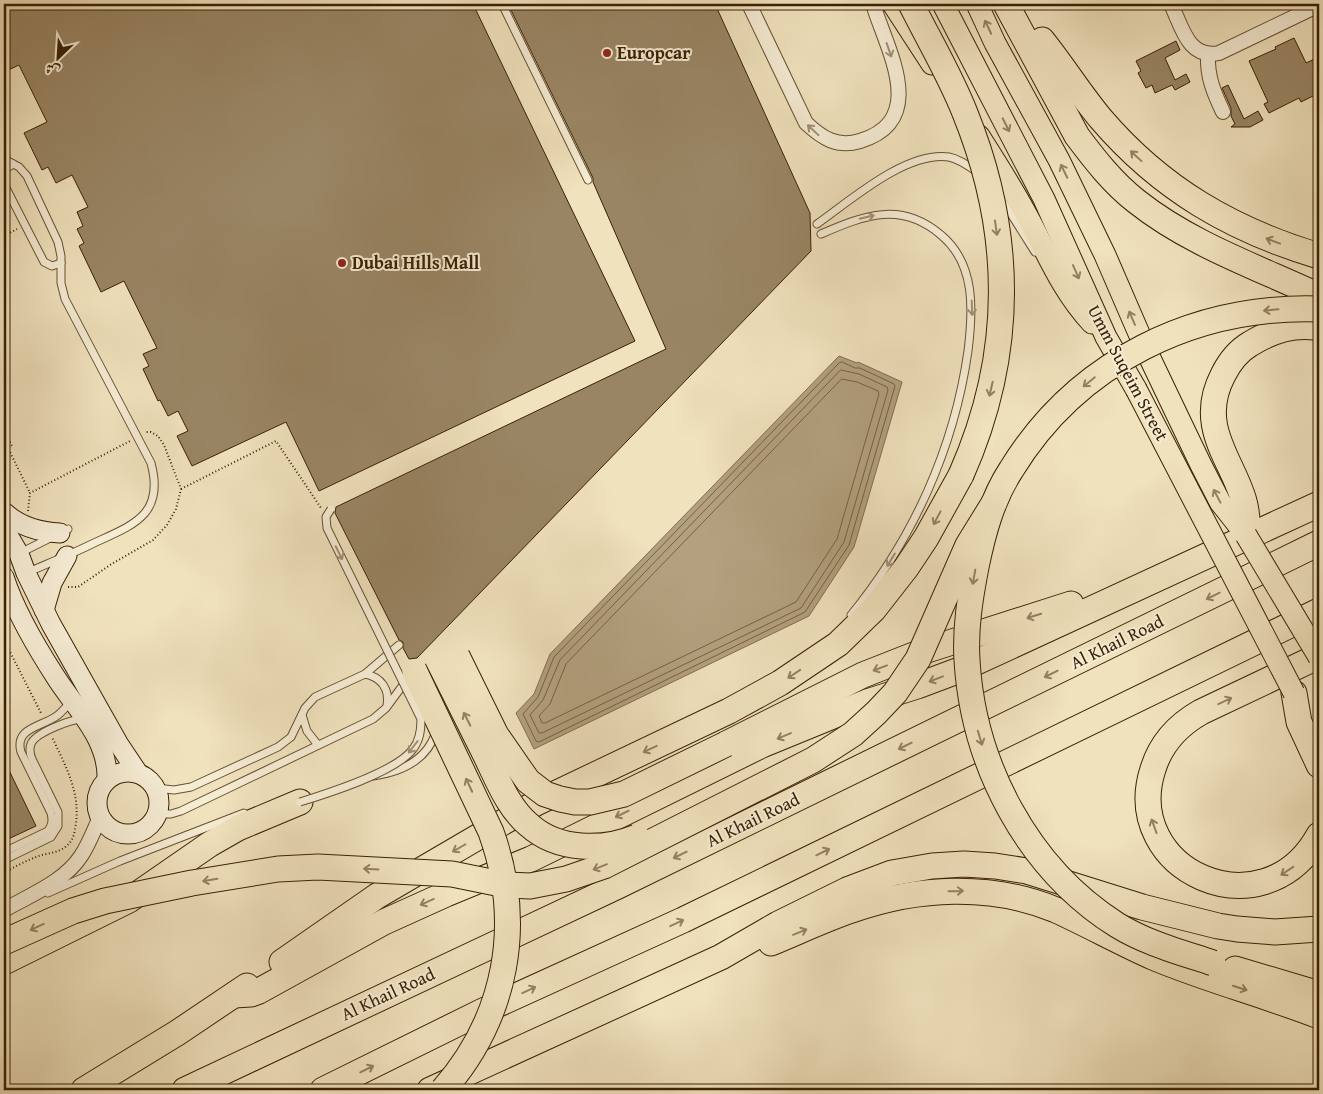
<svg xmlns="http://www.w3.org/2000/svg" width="1323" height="1094" font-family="'Gentium Book Plus',Amiri,serif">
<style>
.water{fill:#b2a07e;stroke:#826d4d}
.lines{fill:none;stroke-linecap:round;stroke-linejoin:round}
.shore{stroke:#766041;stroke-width:1}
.building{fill:#998564;stroke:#3a2004}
.lane-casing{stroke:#685032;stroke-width:9}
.street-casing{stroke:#685032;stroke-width:16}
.secondary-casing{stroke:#3a2004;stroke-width:21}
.primary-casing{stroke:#3a2004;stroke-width:23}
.highway-casing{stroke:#3a2004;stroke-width:27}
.path{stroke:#3a2004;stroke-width:2;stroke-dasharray:1 2.5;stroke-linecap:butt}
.lane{stroke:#f5ecd4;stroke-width:7}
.street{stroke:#f5ecd4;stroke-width:14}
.secondary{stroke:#f5ecd4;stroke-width:19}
.primary{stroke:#f0e2bd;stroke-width:21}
.highway{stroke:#f0e2bd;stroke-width:25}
.lane-bridge-casing{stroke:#685032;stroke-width:9;stroke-linecap:butt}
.primary-bridge-casing{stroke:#3a2004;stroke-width:23;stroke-linecap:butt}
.highway-bridge-casing{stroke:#3a2004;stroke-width:27;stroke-linecap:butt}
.lane-bridge{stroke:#f5ecd4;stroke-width:7}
.primary-bridge{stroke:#f0e2bd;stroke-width:21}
.highway-bridge{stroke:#f0e2bd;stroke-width:25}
.oneway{stroke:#958160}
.oneway2{stroke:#a19076}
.poi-dot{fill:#8f2418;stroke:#f5ecd4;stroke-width:2}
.labels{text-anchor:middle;stroke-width:4;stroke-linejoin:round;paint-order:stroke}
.poi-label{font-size:18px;font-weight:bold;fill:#3a2004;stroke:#f5ecd4;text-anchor:start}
.street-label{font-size:18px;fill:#3a2004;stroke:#f5ecd4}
</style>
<rect width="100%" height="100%" fill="#f0e2bd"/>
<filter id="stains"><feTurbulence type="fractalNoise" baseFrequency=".004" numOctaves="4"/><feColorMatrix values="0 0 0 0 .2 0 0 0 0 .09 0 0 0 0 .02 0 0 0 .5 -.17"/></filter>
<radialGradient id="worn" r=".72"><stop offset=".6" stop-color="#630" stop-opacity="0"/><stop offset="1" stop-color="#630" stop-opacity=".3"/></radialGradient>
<polygon class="water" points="839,356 857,363 858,362 902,382 854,547 809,616 534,749 516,713 534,694 550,654"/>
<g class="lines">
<g class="shore">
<polygon points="842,362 855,368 860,368 894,384 895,386 849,545 805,612 539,742 536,741 523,714 538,697 554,657 839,363"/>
<polygon points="841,370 859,374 887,387 888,390 844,542 801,608 542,733 539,733 530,715 543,700 560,660"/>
<polygon points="842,379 857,382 878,391 879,394 837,539 796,602 545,723 542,723 539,716 550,704 566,664"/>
</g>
</g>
<g class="building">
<polygon points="4,4 473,4 635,341 319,491 286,422 192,466 177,436 188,431 178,411 168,416 160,400 158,401 143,369 149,366 143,354 157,348 124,281 101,292 79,246 84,243 77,229 83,226 77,212 88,207 72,175 56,183 48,167 42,170 24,133 47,122 19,65 4,72"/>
<polygon points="508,4 715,4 810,213 811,251 417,658 409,659 403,648 403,642 399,640 335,513 336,507 666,349 593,182 593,178"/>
<polygon points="1294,38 1306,63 1319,57 1319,93 1301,102 1299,98 1269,113 1264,104 1268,102 1249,61 1276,49 1275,47"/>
<polygon points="1176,41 1180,50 1165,58 1175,80 1186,74 1190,82 1175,90 1172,85 1155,93 1152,85 1146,88 1138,73 1141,71 1136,61"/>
<polygon points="1228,85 1244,119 1258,111 1263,120 1250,127 1231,127 1235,124 1231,116 1231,108 1222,88"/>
<polygon points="4,760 36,826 4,841"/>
</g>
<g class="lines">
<g class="lane-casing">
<g id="lane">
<polyline points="502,4 588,180"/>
<path d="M 4,159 L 19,167 L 27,176 L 58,242 L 61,256 L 61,283 L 65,299 L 151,463 C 165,515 133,525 94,543 C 72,554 49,563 26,573"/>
<polyline points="4,170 13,164"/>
<polyline points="4,184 44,262 52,266 61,263"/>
<polyline points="1001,198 1035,252"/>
<path d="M 817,224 C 851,200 906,151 949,157 C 959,159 969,166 977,172"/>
<path d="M 821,234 C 865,215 901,201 941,235 C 976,264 973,311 968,351 C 954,449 913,539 851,615"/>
<polyline points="20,553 68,529"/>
<path d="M 365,674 C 381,677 390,689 387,706"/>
<polyline points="302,715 307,731 318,745"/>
<path d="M 373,776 C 401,772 427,760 436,732"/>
<polyline points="156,788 174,790 191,787 278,747 291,737 305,708 315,697 365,674 399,645"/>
<polyline points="158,814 171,814 181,811 373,719 386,708 406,681"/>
<path d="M 4,852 L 48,831 C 52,825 53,821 51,813 L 21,752 C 14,727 43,727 58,715 C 63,711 67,706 71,701"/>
<path d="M 4,860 L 51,837 L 58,826 L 58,812 L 32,759 C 30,754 29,749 31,744 C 35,733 71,719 83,719"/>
<polyline points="48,893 120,861 244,813"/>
</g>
</g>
<g class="street-casing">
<g id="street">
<path d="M 749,4 L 806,123 C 822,138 837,148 860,141 C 930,120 886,48 873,4"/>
<path d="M 1171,4 C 1182,27 1188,59 1219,53 L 1319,5"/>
<path d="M 1208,55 C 1207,77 1214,93 1223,112"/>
<path d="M 4,910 C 30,895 64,882 81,856 C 89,844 94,830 100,817"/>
</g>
</g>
<g class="secondary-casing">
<g id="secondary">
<path d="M 4,512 C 20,527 39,532 60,533"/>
<polyline points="4,528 19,554 26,573 51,624 118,743 138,773"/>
<path d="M 4,577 C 15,611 35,645 55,676 C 75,708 109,739 107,780"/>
<polyline points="44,610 52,583 67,556"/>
<circle cx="128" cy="803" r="31"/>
</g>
</g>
<g class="primary-casing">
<g id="primary">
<polyline points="893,4 932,64"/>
<polyline points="943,4 1044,199 1106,337 1136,389"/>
<polyline points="977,4 995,43 1059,160 1105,255 1147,352 1201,465 1220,502 1246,535"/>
<path d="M 979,136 C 995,161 1011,186 1025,212 C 1046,250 1061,290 1092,323"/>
</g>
</g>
<g class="highway-casing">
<g id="highway">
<path d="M 1006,4 L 1077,136 C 1095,160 1113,183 1136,201 C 1190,244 1257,267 1319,296"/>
<path d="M 1042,40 C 1063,66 1080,94 1101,119 C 1161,189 1232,230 1319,256"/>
<path d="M 1246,535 C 1256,476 1189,440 1223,375 C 1229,363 1238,351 1250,344 C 1271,331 1295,323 1319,328"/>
<path d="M 1319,656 L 1201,712 C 1178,725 1161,743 1153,769 C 1120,870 1263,936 1319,835"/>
<polyline points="1294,693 1299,722 1319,765"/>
<polyline points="726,744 863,675 924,651 1071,604"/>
<path d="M 771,943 C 798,932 825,919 852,910 C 917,887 991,883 1056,910 C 1089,925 1121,943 1155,958 C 1208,980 1265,995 1319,1016"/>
<polyline points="4,962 129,900 210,844 238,828 300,802"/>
<polyline points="282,962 377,896 536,803 729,711 780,683 838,644 874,609 906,568 926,538 961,475"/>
<polyline points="1235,969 1319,994"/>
<polyline points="234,995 251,994 259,991 384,922 446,894 531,859 762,745 867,702 917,686 957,671 1319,504"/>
<polyline points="84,1090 177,1033 247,986"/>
<polyline points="185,1090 618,886 1319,543"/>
<polyline points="323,1090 481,1012 683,920 1319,611"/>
<polyline points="430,1090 721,957 778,924 847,890 892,873 932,866 964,864 995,866 1027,871 1142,907 1218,926 1237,929 1275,932 1319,929"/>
</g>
</g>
<g class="path">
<polyline points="4,236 17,229"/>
<polyline points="4,429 12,446 8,448 30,493"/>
<polyline points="181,489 276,441 321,508"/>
<polyline points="28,511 30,493 130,441"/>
<polyline points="68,587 78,587 110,565 153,540 167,525 176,509 181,489 164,445 158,436 151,432 145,432"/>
<polyline points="4,640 42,715"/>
<path d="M 4,873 C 16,866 29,859 42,855 C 50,853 58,852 64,848 C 71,843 74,837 75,829 C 82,795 66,767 52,737"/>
</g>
<use href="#lane" class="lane"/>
<use href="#street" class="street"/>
<use href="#secondary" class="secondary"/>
<use href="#primary" class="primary"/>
<use href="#highway" class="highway"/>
<g class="lane-bridge-casing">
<path id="lane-bridge" d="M 300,802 C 329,793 396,772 413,749 C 420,740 421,730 421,719 L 327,528 L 326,517 L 331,509"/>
</g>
<g class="primary-bridge-casing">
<g id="primary-bridge">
<polyline points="1136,389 1294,693"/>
<polyline points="1246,535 1319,657"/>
</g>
</g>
<g class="highway-bridge-casing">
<g id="highway-bridge">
<path d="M 911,4 C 929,40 950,75 965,113 C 1014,234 1014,356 961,475"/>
<polyline points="457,656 496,735 528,781 545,794 560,799 575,802 590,802 624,794 726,744"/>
<path d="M 437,658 C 453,690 469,722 485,754 C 497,778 508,808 529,825 C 558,851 603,851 637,837"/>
<path d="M 415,672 L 491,832 C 524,924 507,1017 443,1090"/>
<polyline points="4,942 73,911 105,901 192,883 278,869 318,867 452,874 506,885 530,886 566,879 604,866 813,760 853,734 876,713 895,693 918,659 968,545 994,503"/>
<path d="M 1213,963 C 1180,952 1146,943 1117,925 C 1027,868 973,764 967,660 C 965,629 970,598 976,567 C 983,533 992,499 1011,470 C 1077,362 1194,305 1319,309"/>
</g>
</g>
<use href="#lane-bridge" class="lane-bridge"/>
<use href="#primary-bridge" class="primary-bridge"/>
<use href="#highway-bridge" class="highway-bridge"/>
</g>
<defs><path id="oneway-shaft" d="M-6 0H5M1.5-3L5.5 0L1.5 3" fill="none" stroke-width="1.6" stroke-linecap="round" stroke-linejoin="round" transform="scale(1.25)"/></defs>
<g class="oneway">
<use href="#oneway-shaft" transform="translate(988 27) rotate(-115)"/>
<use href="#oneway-shaft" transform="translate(1006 125) rotate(63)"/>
<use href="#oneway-shaft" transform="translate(1136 156) rotate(-137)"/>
<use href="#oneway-shaft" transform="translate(1064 171) rotate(-116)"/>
<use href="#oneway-shaft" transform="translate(996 228) rotate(82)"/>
<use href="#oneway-shaft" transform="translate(1273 241) rotate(-159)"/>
<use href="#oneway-shaft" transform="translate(1076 272) rotate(66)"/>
<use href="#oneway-shaft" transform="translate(1271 310) rotate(175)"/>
<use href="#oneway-shaft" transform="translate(1132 318) rotate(-114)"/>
<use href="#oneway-shaft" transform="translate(1089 382) rotate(141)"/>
<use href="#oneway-shaft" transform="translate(991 389) rotate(103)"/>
<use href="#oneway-shaft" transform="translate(1217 496) rotate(-118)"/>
<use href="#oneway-shaft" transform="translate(937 518) rotate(118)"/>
<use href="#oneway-shaft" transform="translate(974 577) rotate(100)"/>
<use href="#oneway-shaft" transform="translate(1213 596) rotate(154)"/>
<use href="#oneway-shaft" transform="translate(1034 616) rotate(163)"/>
<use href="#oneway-shaft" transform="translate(880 668) rotate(159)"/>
<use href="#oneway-shaft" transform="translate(794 674) rotate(146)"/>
<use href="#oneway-shaft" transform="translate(1051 674) rotate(154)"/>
<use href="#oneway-shaft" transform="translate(936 679) rotate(159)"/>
<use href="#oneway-shaft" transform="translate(1225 701) rotate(-25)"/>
<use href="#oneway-shaft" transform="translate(467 719) rotate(-117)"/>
<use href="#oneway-shaft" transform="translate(784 736) rotate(157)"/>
<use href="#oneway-shaft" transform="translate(980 738) rotate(73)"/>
<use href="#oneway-shaft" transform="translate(905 746) rotate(154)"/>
<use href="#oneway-shaft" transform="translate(650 749) rotate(155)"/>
<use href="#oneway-shaft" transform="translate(469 785) rotate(-115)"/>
<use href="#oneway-shaft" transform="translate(622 814) rotate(154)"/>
<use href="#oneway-shaft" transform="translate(1154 826) rotate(-110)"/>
<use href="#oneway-shaft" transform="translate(459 848) rotate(150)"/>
<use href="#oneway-shaft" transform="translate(823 852) rotate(-26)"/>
<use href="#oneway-shaft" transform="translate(680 855) rotate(154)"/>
<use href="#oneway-shaft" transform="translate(600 867) rotate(158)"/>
<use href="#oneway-shaft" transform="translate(371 869) rotate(-177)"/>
<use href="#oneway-shaft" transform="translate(1287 871) rotate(146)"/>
<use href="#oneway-shaft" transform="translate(210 880) rotate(171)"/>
<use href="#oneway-shaft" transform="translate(956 891) rotate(-1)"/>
<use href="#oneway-shaft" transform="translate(427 902) rotate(156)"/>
<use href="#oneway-shaft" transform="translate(677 923) rotate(-25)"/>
<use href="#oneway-shaft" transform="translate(37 927) rotate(155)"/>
<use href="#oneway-shaft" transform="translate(800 932) rotate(-22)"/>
<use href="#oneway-shaft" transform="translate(1240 988) rotate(18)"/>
<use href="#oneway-shaft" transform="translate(529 990) rotate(-25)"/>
<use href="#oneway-shaft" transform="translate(367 1069) rotate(-26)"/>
</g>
<g class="oneway2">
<use href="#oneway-shaft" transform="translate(889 50) rotate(71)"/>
<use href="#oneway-shaft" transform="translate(813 130) rotate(-137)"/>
<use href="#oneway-shaft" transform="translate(867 217) rotate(-14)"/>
<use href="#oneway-shaft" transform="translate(972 308) rotate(88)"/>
<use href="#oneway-shaft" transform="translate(339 553) rotate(64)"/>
<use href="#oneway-shaft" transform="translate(891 560) rotate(121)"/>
<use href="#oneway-shaft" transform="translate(413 747) rotate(128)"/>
</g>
<g class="poi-dot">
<circle cx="607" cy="53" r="5"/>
<circle cx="342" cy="263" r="5"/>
</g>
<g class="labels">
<g class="poi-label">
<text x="617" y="59">Europcar</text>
<text x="352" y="269">Dubai Hills Mall</text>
</g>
<g class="street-label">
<text transform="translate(1128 373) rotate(62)" y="6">Umm Suqeim Street</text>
<text transform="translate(1117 642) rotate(-26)" y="6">Al Khail Road</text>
<text transform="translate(753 820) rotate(-26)" y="6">Al Khail Road</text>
<text transform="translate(388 994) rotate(-25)" y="6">Al Khail Road</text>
</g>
</g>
<rect width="1323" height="1094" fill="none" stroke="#f0e2bd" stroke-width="20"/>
<rect x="5" y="5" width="1313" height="1084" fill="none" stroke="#3a2004" stroke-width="2.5"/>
<rect x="10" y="10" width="1303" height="1074" fill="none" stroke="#3a2004"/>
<g transform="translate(58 58) rotate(205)" stroke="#f5ecd4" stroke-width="4" paint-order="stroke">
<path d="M0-4L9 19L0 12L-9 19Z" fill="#3a2004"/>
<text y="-8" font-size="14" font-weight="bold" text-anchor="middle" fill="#3a2004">ش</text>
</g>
<rect width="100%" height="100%" filter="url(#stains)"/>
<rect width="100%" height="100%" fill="url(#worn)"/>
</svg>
